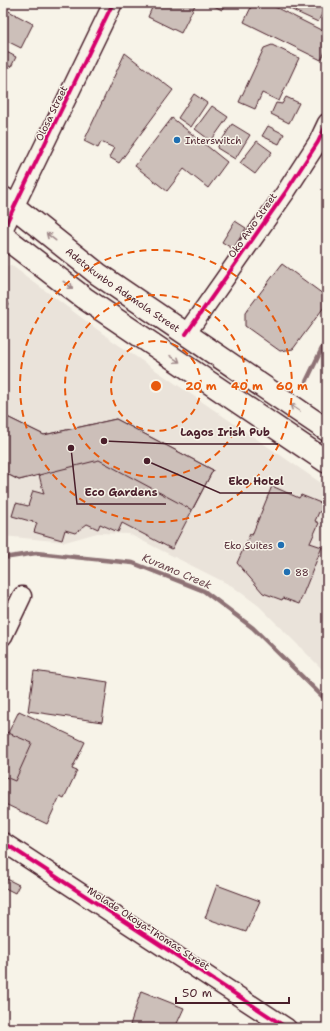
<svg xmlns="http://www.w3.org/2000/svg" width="330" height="1031" font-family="'Shantell Sans',sans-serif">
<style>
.built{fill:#eae3da}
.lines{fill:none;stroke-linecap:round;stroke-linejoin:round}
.stream{stroke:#8e7275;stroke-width:4.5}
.building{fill:#ccbfb9;stroke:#4a1f2b}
.minor-casing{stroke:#4a1f2b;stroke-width:21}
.major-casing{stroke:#4a1f2b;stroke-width:25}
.minor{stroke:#f7f3e8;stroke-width:18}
.major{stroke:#f7f3e8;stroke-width:22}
.cycleway-casing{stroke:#f7f3e8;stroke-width:6}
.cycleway{stroke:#d6006c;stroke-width:4}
.oneway{stroke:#a0898a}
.ring{fill:none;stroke:#e8590c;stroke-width:2;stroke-dasharray:7 5}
.poi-dot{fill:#1f6fb2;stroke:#f7f3e8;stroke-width:1.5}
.labels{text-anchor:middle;stroke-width:3;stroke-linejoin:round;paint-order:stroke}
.street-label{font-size:10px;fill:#4a1f2b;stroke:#f7f3e8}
.poi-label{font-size:10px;fill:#4a1f2b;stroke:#f7f3e8;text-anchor:start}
.water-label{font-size:11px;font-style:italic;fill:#6c4950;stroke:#f7f3e8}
.centre{fill:#e8590c;stroke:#f7f3e8;stroke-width:2}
.ring-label{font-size:12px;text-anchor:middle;font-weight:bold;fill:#e8590c;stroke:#f7f3e8;stroke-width:3;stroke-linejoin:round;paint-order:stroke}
.leader{fill:none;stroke:#4a1f2b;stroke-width:1.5}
.callout-dot{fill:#4a1f2b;stroke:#f7f3e8;stroke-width:1.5}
.callout-label{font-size:11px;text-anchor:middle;font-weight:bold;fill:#4a1f2b;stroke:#f7f3e8;stroke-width:3;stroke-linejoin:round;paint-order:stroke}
</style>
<rect width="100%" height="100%" fill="#f7f3e8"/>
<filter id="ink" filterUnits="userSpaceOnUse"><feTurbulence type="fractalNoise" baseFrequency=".025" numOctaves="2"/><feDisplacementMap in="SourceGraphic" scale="8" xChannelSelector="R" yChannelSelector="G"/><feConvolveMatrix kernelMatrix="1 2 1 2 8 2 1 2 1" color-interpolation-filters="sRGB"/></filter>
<g filter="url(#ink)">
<polygon class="built" points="11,265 110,339 327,487 327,674 259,606 232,586 129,534 97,533 65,542 3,536 3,267"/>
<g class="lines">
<g class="stream">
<polyline points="304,386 327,338"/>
<polyline points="3,558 36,553 133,563 204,591 253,628 327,701"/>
</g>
</g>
<g class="building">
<polygon points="154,3 196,3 181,33 148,17"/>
<polygon points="208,3 225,3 222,10"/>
<polygon points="253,3 267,3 327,33 327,48 321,60 244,22"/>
<polygon points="277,3 327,3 318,22"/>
<polygon points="3,8 33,24 21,48 3,39"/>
<polygon points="272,45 299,58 279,101 262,93 255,109 239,102 264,48"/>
<polygon points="3,50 16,57 11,67 3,63"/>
<polygon points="125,53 173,90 119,163 109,157 114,148 101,142 98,148 84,141"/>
<polygon points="194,94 207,103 191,127 178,118"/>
<polygon points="286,97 299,103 289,123 271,114 276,103 282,104"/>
<polygon points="212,106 228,117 211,141 195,129"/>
<polygon points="172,118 227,162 208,188 184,169 167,191 135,166"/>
<polygon points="232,124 250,135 235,159 217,148"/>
<polygon points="268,126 284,134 279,144 262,136"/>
<polygon points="257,141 272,152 255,174 240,163"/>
<polygon points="235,221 246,228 233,249 222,242"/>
<polygon points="282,264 327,297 327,303 293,349 280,351 245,326 245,313"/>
<polygon points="3,297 8,302 9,305 6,311 3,314"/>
<polygon points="3,415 44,435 116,419 213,470 172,549 122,523 118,532 100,524 98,529 87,524 75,533 65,530 62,540 34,532 37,523 12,516 16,503 28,506 33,491 44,494 39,475 19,480 3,472"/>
<polygon points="3,415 44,435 116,419 213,470 192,510 99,460 19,480 3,472"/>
<polygon points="272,486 299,498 301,495 323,504 324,507 322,511 319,512 315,521 319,523 310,543 322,547 299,604 283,598 282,600 263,593 237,563 250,534 252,535"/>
<polygon points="34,671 108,682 102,722 28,711"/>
<polygon points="19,711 85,742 72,769 77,771 64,798 60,796 47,824 3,803 3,733 4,731 8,733"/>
<polygon points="4,731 32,743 15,781 3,776"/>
<polygon points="5,878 19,885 15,893 3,887 3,879"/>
<polygon points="217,885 260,901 246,932 205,918"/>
<polygon points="141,991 184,1008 175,1028 140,1028 130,1025"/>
</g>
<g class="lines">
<g class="minor-casing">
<g id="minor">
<polyline points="3,230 113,3"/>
<polyline points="186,334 285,193 318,142 327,123"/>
<polyline points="3,636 22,596"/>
<polyline points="3,842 287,1028"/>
</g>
</g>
<g class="major-casing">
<g id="major">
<path id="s1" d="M 3,198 L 98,274 L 327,430"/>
<polyline points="3,236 84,298 327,462"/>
</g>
</g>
<use href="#minor" class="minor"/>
<use href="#major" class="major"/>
<g class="cycleway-casing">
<g id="cycleway">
<polyline points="3,230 113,3"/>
<polyline points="186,334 285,193 318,142 327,123"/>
<polyline points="3,842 287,1028"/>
</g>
</g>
<use href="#cycleway" class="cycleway"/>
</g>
<defs><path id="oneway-shaft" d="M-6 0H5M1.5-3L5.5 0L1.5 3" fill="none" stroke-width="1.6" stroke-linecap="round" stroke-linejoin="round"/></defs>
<g class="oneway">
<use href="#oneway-shaft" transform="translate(51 237) rotate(-142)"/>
<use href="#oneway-shaft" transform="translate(68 285) rotate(37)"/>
<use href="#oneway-shaft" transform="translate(175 359) rotate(34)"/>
<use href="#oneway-shaft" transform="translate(295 408) rotate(-146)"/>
</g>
</g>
<g class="ring">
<circle cx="156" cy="386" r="45"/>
<circle cx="156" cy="386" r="91"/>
<circle cx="156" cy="386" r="136"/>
</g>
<g class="poi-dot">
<circle cx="177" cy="140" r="4"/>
<circle cx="281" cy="545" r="4"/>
<circle cx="287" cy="572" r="4"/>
</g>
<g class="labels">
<g class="street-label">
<text transform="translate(51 113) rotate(-64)" y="4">Olosa Street</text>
<text transform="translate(252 225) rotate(-55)" y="4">Oko Awo Street</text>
<text dy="4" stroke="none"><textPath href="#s1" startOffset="151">Adetokunbo Ademola Street</textPath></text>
<text transform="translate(149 928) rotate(33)" y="4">Molade Okoya-Thomas Street</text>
</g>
<g class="poi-label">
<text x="185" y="144">Interswitch</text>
<text x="273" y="549" text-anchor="end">Eko Suites</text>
<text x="295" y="576">88</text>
</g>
<g class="water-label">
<text transform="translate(177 571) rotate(23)" y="4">Kuramo Creek</text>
</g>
</g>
<circle cx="156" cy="386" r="6" class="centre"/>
<g class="ring-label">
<text x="201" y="390">20 m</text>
<text x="247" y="390">40 m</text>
<text x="292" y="390">60 m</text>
</g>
<path class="leader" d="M104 441L172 444H278M147 461L220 493H292M71 448L77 504H166"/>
<g class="callout-dot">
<circle cx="104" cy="441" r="4"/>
<circle cx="147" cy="461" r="4"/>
<circle cx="71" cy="448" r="4"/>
</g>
<g class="callout-label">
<text x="225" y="436">Lagos Irish Pub</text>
<text x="256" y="485">Eko Hotel</text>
<text x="121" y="496">Eco Gardens</text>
</g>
<rect width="330" height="1031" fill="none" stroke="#f7f3e8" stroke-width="16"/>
<rect x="8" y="8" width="314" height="1015" fill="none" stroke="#4a1f2b" stroke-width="1.5" filter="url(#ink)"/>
<path d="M176 997v6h113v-6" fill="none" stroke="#4a1f2b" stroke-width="2"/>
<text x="182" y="997" font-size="12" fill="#4a1f2b" stroke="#f7f3e8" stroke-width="3" paint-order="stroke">50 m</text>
</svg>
